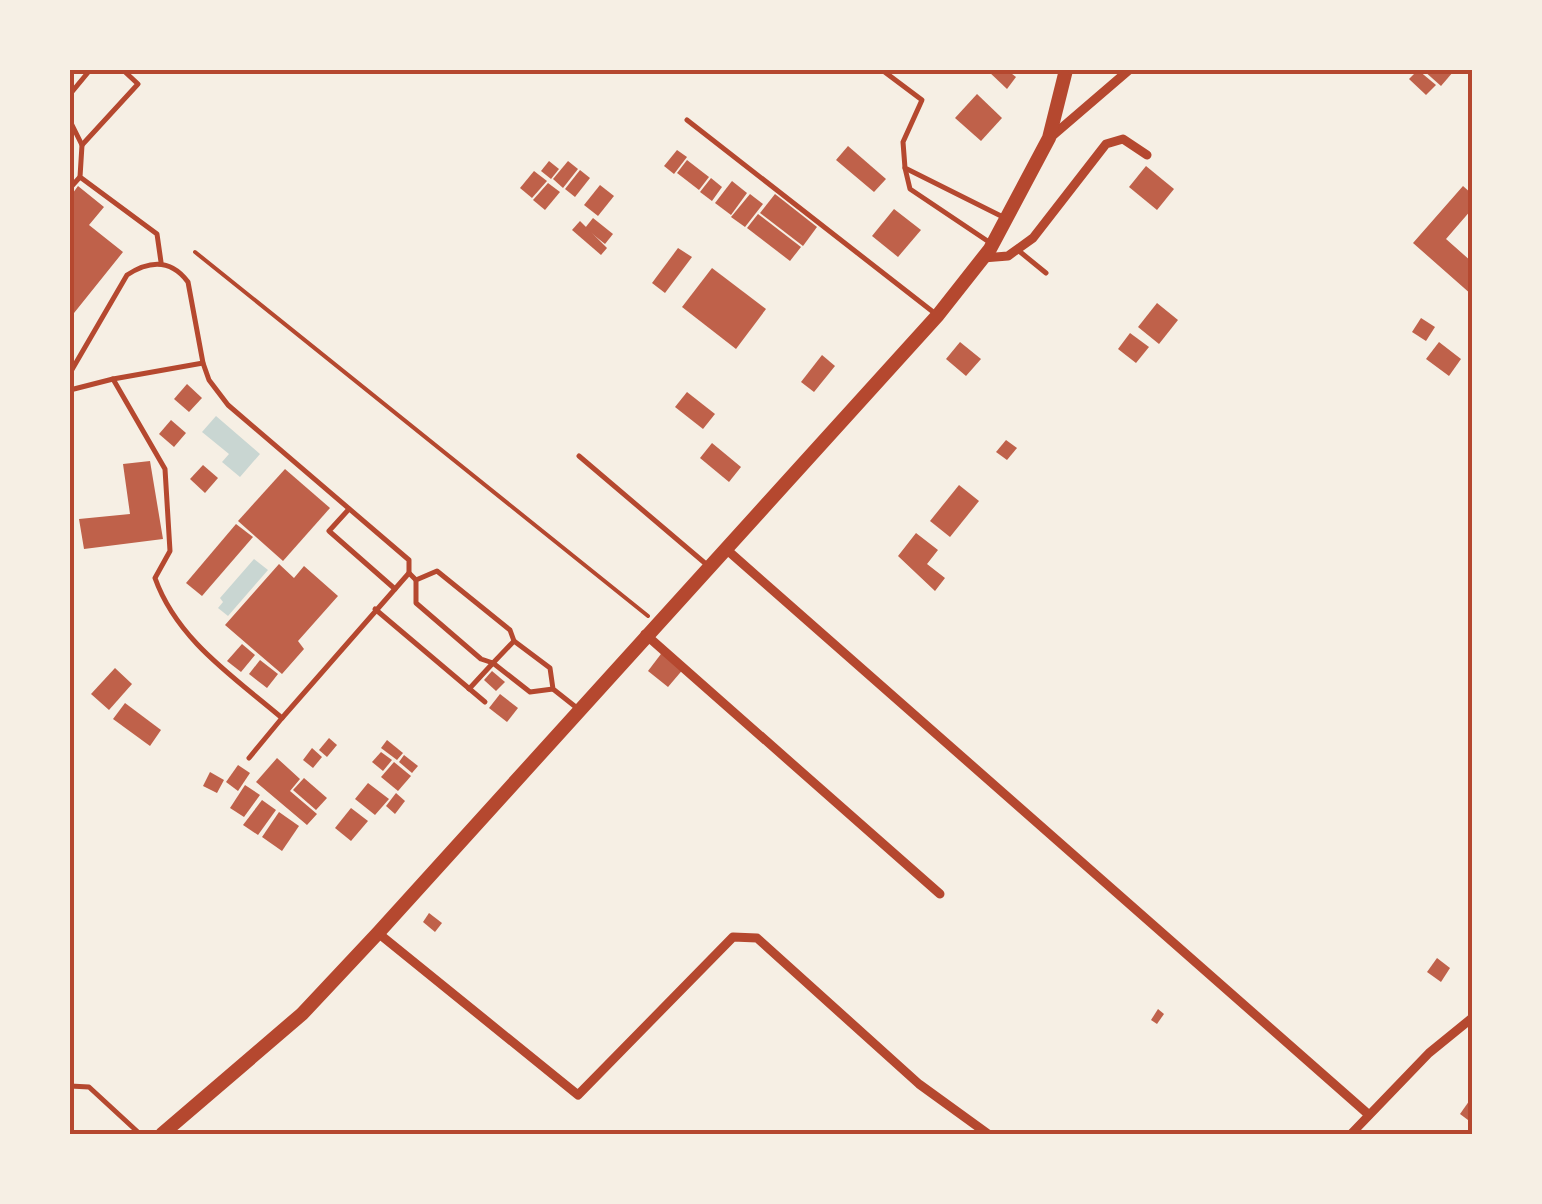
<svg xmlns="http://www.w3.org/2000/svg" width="1542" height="1204" font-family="Mulish,sans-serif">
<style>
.water{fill:#c9d6d2}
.building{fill:#bf614a}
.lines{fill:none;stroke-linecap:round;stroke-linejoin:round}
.path{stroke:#b5482f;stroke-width:4}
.service{stroke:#b5482f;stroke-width:5}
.minor{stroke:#b5482f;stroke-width:9}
.primary{stroke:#b5482f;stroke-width:14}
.neatline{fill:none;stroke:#b5482f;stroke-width:4}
</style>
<rect width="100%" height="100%" fill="#f6efe4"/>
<g class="water">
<polygon points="216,416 260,454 240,477 222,462 229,454 202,432"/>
<polygon points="254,559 268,570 228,616 218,608 223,602 220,598"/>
</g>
<g class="building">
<polygon points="987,70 1007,70 1016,77 1007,89"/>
<polygon points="1418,70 1436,85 1426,95 1409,79"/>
<polygon points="1423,70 1450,70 1453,72 1441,86"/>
<polygon points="977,94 1002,118 981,141 955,118"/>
<polygon points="848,146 886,179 874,192 836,160"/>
<polygon points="677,150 687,157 674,174 664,166"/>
<polygon points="687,160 709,177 699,190 677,173"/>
<polygon points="549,161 559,169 551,179 541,171"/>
<polygon points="568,161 578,169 563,188 553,179"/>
<polygon points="1146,166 1174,189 1157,210 1129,187"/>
<polygon points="580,170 590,178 575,197 565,189"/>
<polygon points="534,171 547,181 532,198 520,188"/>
<polygon points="711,178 722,187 712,201 700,192"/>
<polygon points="732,181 747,193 731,215 715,203"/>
<polygon points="548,183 560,192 545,210 533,200"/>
<polygon points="600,185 614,196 598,216 584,205"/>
<polygon points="78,186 104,207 89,225 123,252 70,318 70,197"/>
<polygon points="1463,186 1472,194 1472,209 1446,239 1472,262 1472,295 1413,243"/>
<polygon points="750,194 763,204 745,227 731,217"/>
<polygon points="775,194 817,227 803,246 760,213"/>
<polygon points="894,209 921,230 898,257 872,236"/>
<polygon points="758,214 801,247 790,261 747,228"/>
<polygon points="593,218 613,234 605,244 585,228"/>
<polygon points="580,221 607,248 601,255 572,230"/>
<polygon points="678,248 692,257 665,293 652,283"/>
<polygon points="712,268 766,309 736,349 682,307"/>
<polygon points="1157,303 1178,320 1159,344 1138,327"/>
<polygon points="1421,318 1435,327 1426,341 1412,332"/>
<polygon points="1130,333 1149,347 1136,363 1118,349"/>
<polygon points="960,342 981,359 966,376 946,359"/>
<polygon points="1439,342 1461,359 1449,376 1426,359"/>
<polygon points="822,355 835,366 814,392 801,382"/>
<polygon points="187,384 202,398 189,412 174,399"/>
<polygon points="687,392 715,414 703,429 675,407"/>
<polygon points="171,420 186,433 174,447 159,434"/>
<polygon points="1006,440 1017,448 1007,460 996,452"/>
<polygon points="712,443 741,467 729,482 700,458"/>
<polygon points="150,461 163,539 84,549 79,519 130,514 123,464"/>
<polygon points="203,465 218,478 205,493 190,479"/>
<polygon points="285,469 330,508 283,561 238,521"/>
<polygon points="959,485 979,501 950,537 930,521"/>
<polygon points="236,524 253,537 202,596 186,583"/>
<polygon points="916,533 938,550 927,564 945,578 935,591 898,556"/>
<polygon points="279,564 294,578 304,566 338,596 298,641 304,649 282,674 225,625"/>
<polygon points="242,644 255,655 241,672 227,661"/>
<polygon points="664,650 685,667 668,687 648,671"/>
<polygon points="260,660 278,674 267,688 249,674"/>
<polygon points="115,668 132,684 109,710 91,694"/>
<polygon points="492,671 505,682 496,691 484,680"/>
<polygon points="500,694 518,708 507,722 489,708"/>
<polygon points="125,703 161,730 150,746 113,719"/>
<polygon points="329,738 337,745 327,757 319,750"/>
<polygon points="387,740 403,753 397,760 381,748"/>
<polygon points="312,748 322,757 313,768 303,760"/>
<polygon points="381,752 392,760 383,771 372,762"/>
<polygon points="404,755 418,766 412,773 399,762"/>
<polygon points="277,758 300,779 290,791 317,814 307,825 256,782"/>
<polygon points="394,762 411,776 398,791 381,777"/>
<polygon points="238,765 250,773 238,791 226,782"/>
<polygon points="210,772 224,780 217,793 203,786"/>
<polygon points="304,778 327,798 316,810 293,790"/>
<polygon points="368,783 389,799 375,815 355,799"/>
<polygon points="245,785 260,795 244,817 230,808"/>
<polygon points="396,793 405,801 395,814 386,806"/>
<polygon points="262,800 276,810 258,835 243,825"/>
<polygon points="351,808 368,821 351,841 335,828"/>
<polygon points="279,812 299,826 282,851 262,837"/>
<polygon points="429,913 442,923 435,932 423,922"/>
<polygon points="1437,958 1450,968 1441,982 1427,972"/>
<polygon points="1158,1009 1164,1014 1157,1024 1151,1020"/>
<polygon points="1472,1097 1472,1123 1460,1114"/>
</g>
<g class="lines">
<polyline class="path" points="195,252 648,616"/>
<g class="service">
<polyline points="123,70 138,84 82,145 80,177 157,234 161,262"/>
<polyline points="882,70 922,100 903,142 905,168 1003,217"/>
<polyline points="71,93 90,70"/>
<polyline points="687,120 937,315"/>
<polyline points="70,121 82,145"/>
<polyline points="905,168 910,189 989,242"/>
<polyline points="70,188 80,177"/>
<polyline points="1019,251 1046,273"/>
<path d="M 70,373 L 127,275 C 150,260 171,259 188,282 L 203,363 L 209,380 L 228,405 L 409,560 L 409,573 L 416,580"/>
<polyline points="113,379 203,363"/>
<path d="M 70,390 L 113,379 L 165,469 L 170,551 L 155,578 C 177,640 234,677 282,718 L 409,573"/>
<polyline points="579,456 706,564"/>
<polyline points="349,509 329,531 395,589"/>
<polygon points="437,571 510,630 514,641 493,663 481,659 416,603 416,580"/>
<polyline points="375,609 485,702"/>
<polyline points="514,641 550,668 553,689 577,708"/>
<polyline points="469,689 493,663 530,692 553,689"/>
<polyline points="249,758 282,718"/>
<polyline points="70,1086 89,1087 140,1134"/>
</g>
<g class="minor">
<polyline points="1051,137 1129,70"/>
<polyline points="983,258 1008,256 1033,238 1106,144 1123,139 1147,155"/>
<polyline points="726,549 1368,1114"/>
<polyline points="645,634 940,894"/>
<polyline points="378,933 578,1095 733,937 757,938 919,1084 988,1134"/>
<polyline points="1351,1134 1429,1053 1472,1018"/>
</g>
<polyline class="primary" points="162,1134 302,1014 378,933 938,315 990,249 1049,138 1066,70"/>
</g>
<rect width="1542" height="1204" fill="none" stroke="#f6efe4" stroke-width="145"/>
<rect x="72" y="72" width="1398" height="1060" class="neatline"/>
</svg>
